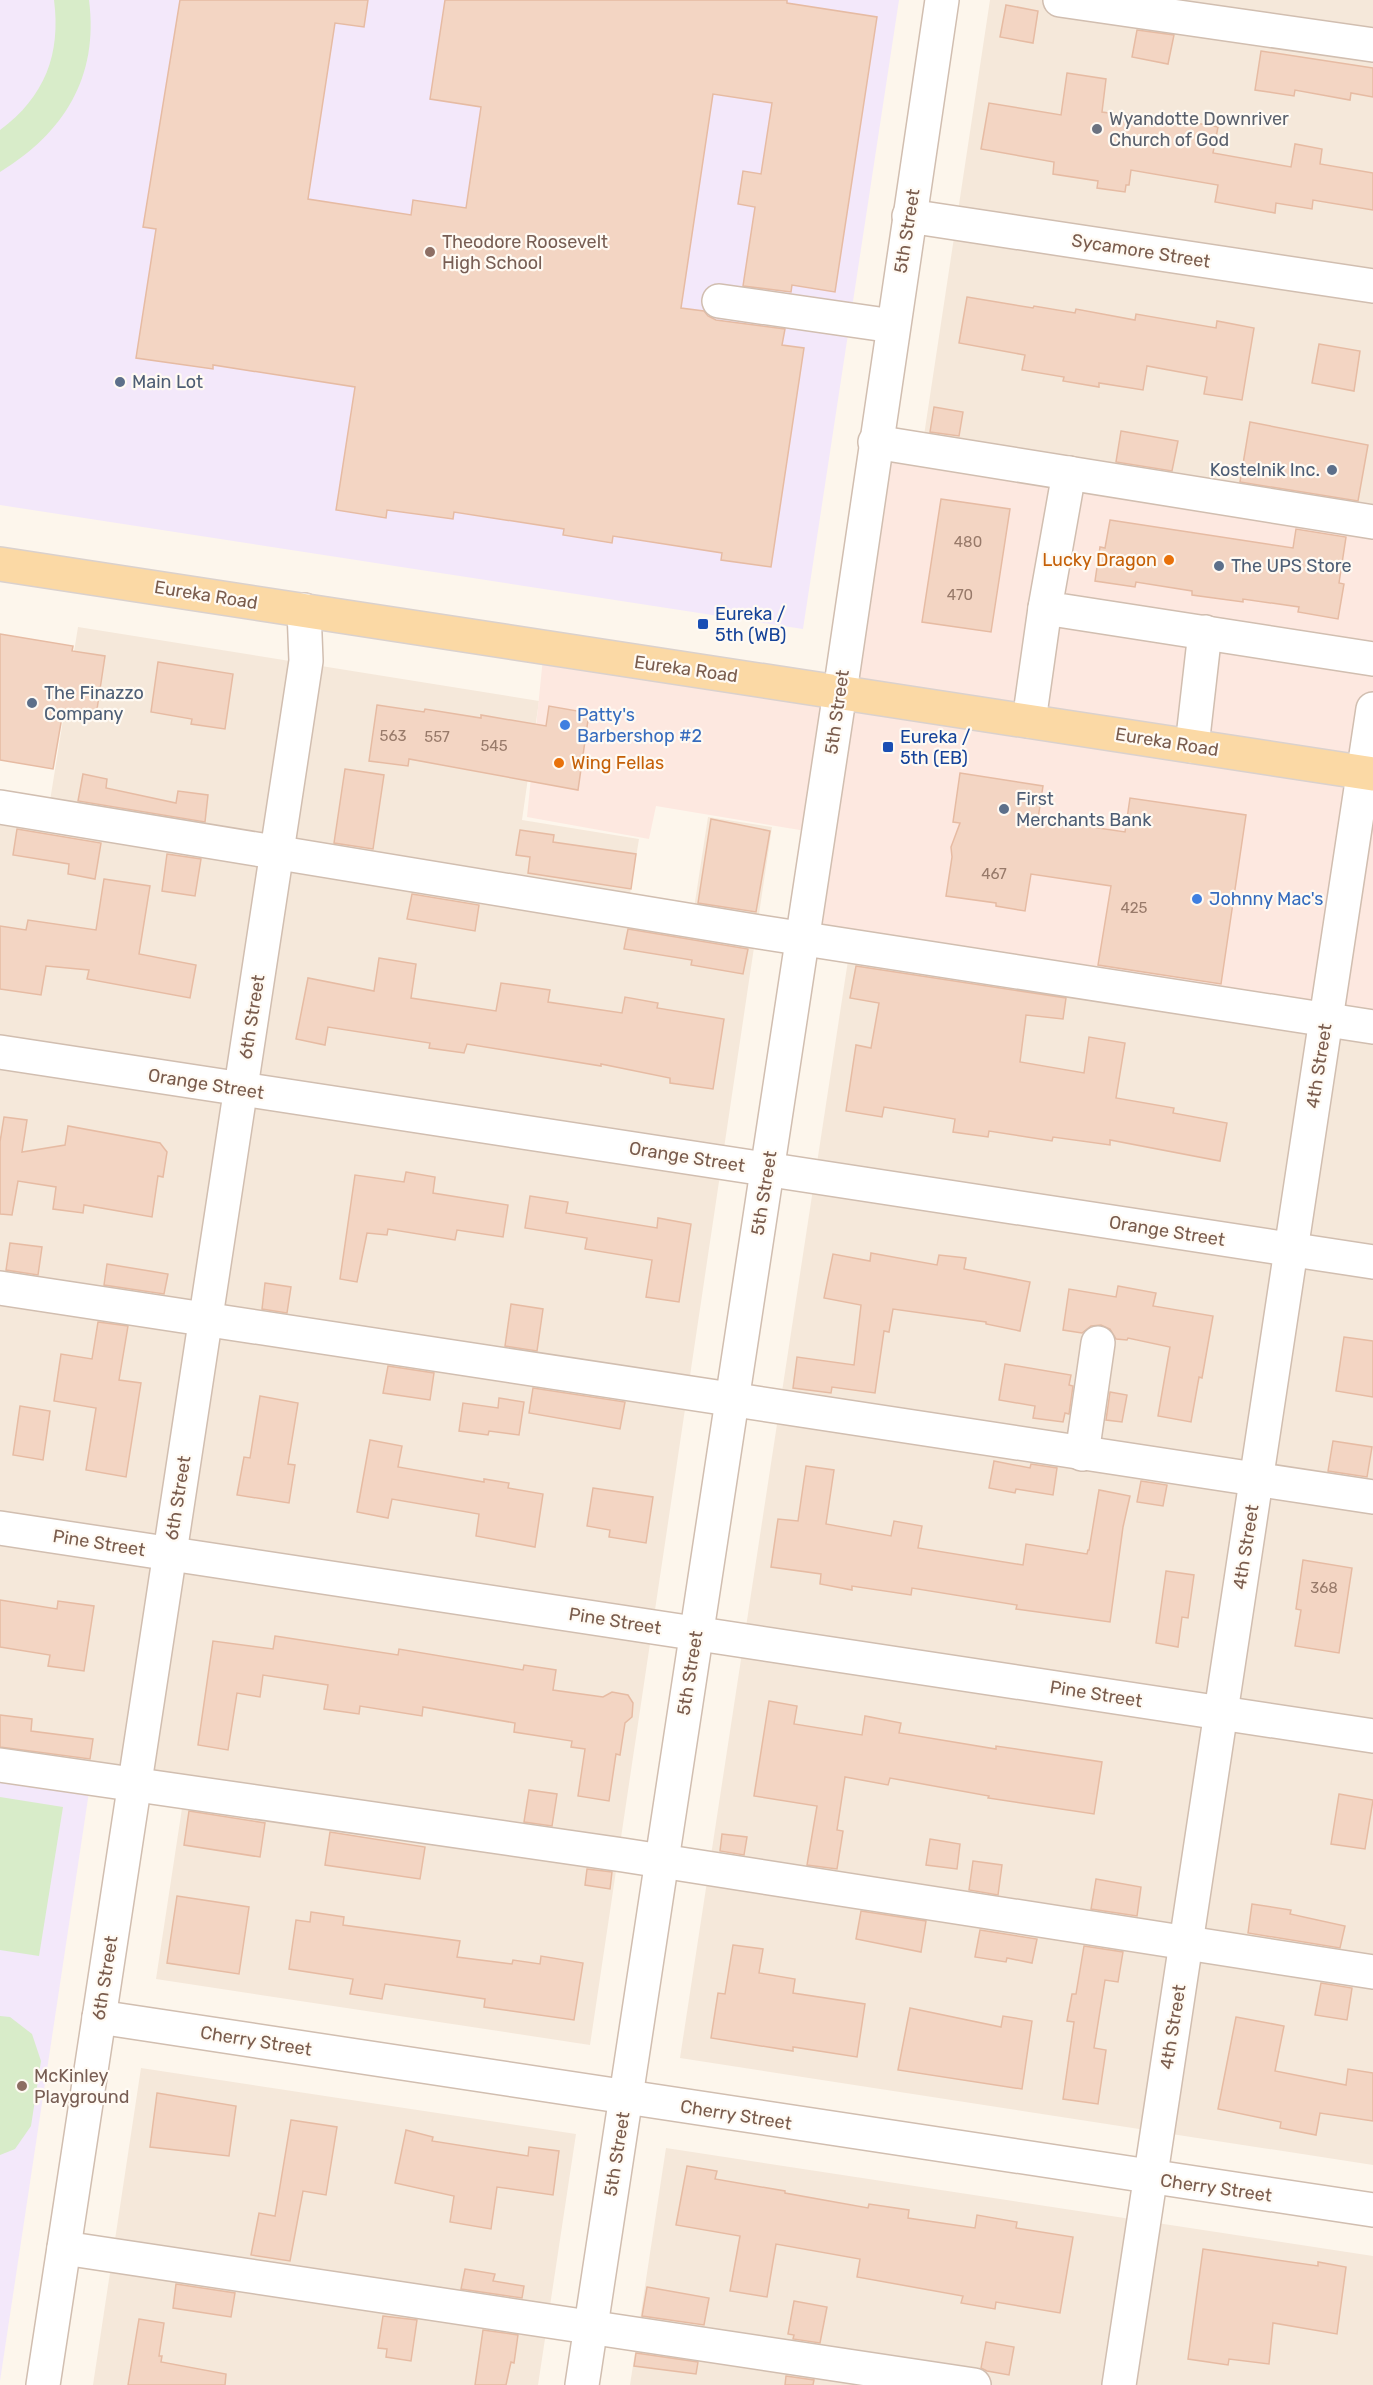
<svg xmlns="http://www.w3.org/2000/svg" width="1373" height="2385" font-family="Rubik,sans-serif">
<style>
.residential{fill:#f5e8da}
.commercial{fill:#fde8e0}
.education{fill:#f3e8fa}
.green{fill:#d8ecc9}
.building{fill:#f3d5c3;stroke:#e6bba3;stroke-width:1.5}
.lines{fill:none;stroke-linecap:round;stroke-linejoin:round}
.minor-casing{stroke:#d1beb0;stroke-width:36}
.major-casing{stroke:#dad1cd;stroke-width:36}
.minor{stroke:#fff;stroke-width:33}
.major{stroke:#fbd9a5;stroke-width:33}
.worship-dot{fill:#6b7280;stroke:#fffaf3;stroke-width:2}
.education-dot{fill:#8d6e63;stroke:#fffaf3;stroke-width:2}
.service-dot{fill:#5c6f8a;stroke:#fffaf3;stroke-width:2}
.food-dot{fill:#e8710a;stroke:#fffaf3;stroke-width:2}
.transit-dot{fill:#1a4fb4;stroke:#fffaf3;stroke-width:2}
.shop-dot{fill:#3f7fe0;stroke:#fffaf3;stroke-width:2}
.labels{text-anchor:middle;stroke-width:4.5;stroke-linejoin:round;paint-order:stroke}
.number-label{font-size:15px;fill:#987a6a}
.worship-label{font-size:18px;fill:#5b616d;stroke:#fffaf3;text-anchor:start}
.street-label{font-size:18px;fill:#7a5c4d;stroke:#fffaf3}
.education-label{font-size:18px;fill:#785e54;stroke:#fffaf3;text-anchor:start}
.service-label{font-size:18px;fill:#4e5e75;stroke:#fffaf3;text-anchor:start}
.food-label{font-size:18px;fill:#c56008;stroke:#fffaf3;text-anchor:end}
.transit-label{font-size:18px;fill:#164399;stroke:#fffaf3;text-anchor:start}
.shop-label{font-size:18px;fill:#366cbe;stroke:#fffaf3;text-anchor:start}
</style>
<rect width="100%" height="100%" fill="#fdf6ec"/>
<g class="residential">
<polygon points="990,0 1373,0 1373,510 923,442"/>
<polygon points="78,627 539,701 522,820 639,839 626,918 691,928 708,817 772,827 590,2045 156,1979 186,1782 0,1752 0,800 49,807"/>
<polygon points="849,954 1373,1034 1373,2165 680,2058"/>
<polygon points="141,2068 576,2134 538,2385 93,2385"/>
<polygon points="666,2148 1373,2256 1373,2385 630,2385"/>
</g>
<polygon class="commercial" points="875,442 1373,522 1373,1027 802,939 818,833 656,806 649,839 527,817 544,648 840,692"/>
<g class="education">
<polygon points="0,0 899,0 803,629 0,505"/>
<polygon points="0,1778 89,1792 0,2381"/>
</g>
<g class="green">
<path d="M 54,0 L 89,0 C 99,77 64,133 0,172 L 0,130 C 45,97 61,54 54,0 Z"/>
<polygon points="0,1797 63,1807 39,1956 0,1950"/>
<polygon points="0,2016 10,2017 32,2034 41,2061 31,2126 15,2149 0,2155"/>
</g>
<g class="building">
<polygon points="180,0 368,0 364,27 335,23 308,199 411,215 413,200 466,208 481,107 430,99 445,0 787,0 787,3 877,17 835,292 792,285 791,292 743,286 755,207 738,204 743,171 761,174 772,103 713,94 681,308 704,311 708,316 716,320 785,329 782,345 804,348 771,567 721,560 722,553 613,536 612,543 563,535 564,529 454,512 453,519 387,510 386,518 336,510 355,387 213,365 213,369 136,358 156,229 143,227"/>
<polygon points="1006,5 1038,11 1033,43 1000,37"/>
<polygon points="1137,30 1174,35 1168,64 1132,57"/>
<polygon points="1261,51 1373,68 1373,97 1351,93 1350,100 1295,90 1294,96 1255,90"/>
<polygon points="1067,73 1106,79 1102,112 1168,121 1169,118 1218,127 1213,153 1291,167 1295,144 1322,149 1320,164 1373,173 1373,210 1313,200 1312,209 1276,203 1275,213 1215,202 1218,185 1131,170 1129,185 1126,185 1125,192 1097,188 1098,181 1053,174 1054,162 981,149 989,103 1061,115"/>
<polygon points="967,297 1033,308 1034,306 1075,313 1076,309 1135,320 1136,314 1216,328 1217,321 1254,328 1242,400 1204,394 1207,377 1147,366 1143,390 1099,383 1099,387 1063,381 1064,377 1022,370 1025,355 959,343"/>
<polygon points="1319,344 1360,351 1354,391 1312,383"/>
<polygon points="934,407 963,412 959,436 930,432"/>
<polygon points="1250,422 1368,445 1358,501 1240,482"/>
<polygon points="1121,431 1178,441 1172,471 1116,462"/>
<polygon points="941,499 1010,509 991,632 922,622"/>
<polygon points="1110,520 1293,548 1296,529 1346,537 1339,583 1344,584 1338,619 1298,612 1299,607 1243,599 1243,602 1192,595 1192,591 1136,582 1135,587 1095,581 1100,547 1105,548"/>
<polygon points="0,634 73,646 72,651 105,656 96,716 63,711 53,769 0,760"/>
<polygon points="158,662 233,674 225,729 191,724 192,719 151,712"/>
<polygon points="377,705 424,712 425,709 481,718 481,715 546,726 549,706 589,713 578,790 409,759 408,766 369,761"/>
<polygon points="345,769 384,775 373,849 334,843"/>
<polygon points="960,773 1043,786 1038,819 1125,832 1130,798 1246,815 1221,984 1098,965 1111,886 1031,874 1025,911 996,906 996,903 946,896 952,857 951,847 960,823 953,822"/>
<polygon points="83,774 107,779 106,788 176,803 178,791 208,795 205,822 78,801"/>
<polygon points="711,819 770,831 756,912 698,903"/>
<polygon points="17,829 101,843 95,879 68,874 69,864 13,855"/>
<polygon points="520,830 554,835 553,842 636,854 631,889 528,873 530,857 516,855"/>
<polygon points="167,854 201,859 195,896 162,891"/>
<polygon points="104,879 150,886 139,954 196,965 190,998 87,979 89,970 46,966 41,995 0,989 0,926 26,930 28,920 96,930"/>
<polygon points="412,894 479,905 475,931 407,919"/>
<polygon points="628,929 748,949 743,974 691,965 692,960 624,949"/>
<polygon points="379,958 416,964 411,998 496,1011 501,983 550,990 548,1002 622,1013 625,997 658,1003 657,1008 724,1019 713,1089 670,1083 670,1078 601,1064 601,1066 467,1044 464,1053 429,1048 430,1043 328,1027 325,1045 296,1039 308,978 374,991"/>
<polygon points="856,966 1066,998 1063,1019 1026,1015 1020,1062 1084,1073 1089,1037 1125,1043 1116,1098 1174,1108 1173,1113 1227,1123 1220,1161 1110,1140 1110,1145 1053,1137 1052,1141 989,1131 988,1137 953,1132 955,1119 884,1107 882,1117 846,1111 856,1045 871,1048 879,1003 850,998"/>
<polygon points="4,1117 27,1120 22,1152 65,1145 68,1126 160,1143 167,1152 163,1177 158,1176 152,1217 84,1205 83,1213 53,1209 56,1187 18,1181 12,1215 0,1214 0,1142"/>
<polygon points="406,1172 435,1177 433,1193 508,1205 503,1237 457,1230 455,1240 388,1229 387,1235 367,1233 357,1282 340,1279 355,1175 404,1182"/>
<polygon points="530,1196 568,1202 566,1213 657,1228 658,1218 691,1224 679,1302 646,1297 652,1260 585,1249 587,1238 525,1228"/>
<polygon points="10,1243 42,1247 38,1275 6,1270"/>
<polygon points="871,1253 937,1265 939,1255 966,1258 964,1269 1030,1282 1020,1331 986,1324 986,1322 893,1309 889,1332 884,1331 875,1393 832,1387 831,1393 793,1388 797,1357 854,1365 861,1305 824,1298 833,1254 870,1261"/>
<polygon points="107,1264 168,1274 164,1294 104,1285"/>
<polygon points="265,1283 291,1287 287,1313 262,1309"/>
<polygon points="1118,1286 1156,1293 1153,1306 1213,1316 1202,1378 1199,1377 1191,1422 1158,1416 1170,1347 1128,1338 1127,1340 1116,1339 1110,1329 1101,1325 1091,1326 1082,1333 1063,1330 1069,1289 1116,1297"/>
<polygon points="511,1304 543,1309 537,1351 505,1346"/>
<polygon points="98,1322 128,1326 119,1380 141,1383 126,1477 86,1470 96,1408 54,1401 61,1354 92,1359"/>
<polygon points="1344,1337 1373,1341 1373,1397 1336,1391"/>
<polygon points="1005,1364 1071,1375 1069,1385 1073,1386 1069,1414 1065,1413 1063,1422 1033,1418 1035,1406 999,1400"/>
<polygon points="388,1366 434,1373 430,1400 383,1393"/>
<polygon points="533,1388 625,1402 620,1429 529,1413"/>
<polygon points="1110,1392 1127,1395 1122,1422 1106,1420"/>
<polygon points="260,1396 298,1403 288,1464 295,1465 289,1503 237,1495 244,1457 250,1458"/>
<polygon points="499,1398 524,1402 519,1435 489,1431 488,1435 459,1431 463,1403 498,1408"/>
<polygon points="20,1406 50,1411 43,1460 13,1455"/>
<polygon points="370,1440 402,1446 398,1467 484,1482 484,1479 509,1483 508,1488 543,1494 535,1547 476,1536 479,1514 392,1499 388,1518 357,1512"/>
<polygon points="1333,1441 1372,1447 1367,1477 1328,1471"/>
<polygon points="994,1461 1030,1468 1031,1464 1057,1468 1053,1495 1016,1489 1015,1493 989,1488"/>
<polygon points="806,1466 834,1470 826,1524 891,1536 894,1521 922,1526 918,1548 1023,1565 1026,1544 1087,1554 1088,1550 1089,1550 1099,1490 1130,1496 1123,1527 1110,1622 1016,1609 1017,1605 912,1588 911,1595 852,1586 852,1590 820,1584 821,1574 771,1567 778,1519 798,1521"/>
<polygon points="1141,1481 1167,1485 1163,1506 1137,1502"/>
<polygon points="593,1488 653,1497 646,1543 609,1537 610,1530 587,1526"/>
<polygon points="1303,1560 1352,1568 1339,1653 1295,1646 1301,1610 1296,1609"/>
<polygon points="1166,1571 1194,1575 1188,1618 1182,1617 1178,1647 1156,1643"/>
<polygon points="0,1600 57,1609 58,1601 94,1606 84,1671 48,1666 50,1655 0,1647"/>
<polygon points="275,1636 398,1655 399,1649 523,1670 524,1665 556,1670 553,1690 603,1697 612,1692 628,1695 633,1703 632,1717 625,1723 620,1755 616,1754 609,1801 578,1796 585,1749 571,1747 572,1741 514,1732 515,1723 423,1707 422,1716 360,1706 359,1714 324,1709 328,1685 263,1675 260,1697 237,1693 228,1750 198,1745 213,1641 273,1649"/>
<polygon points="769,1701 797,1706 794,1724 862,1735 865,1716 901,1723 899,1733 996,1749 996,1746 1102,1762 1094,1814 988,1798 989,1796 890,1778 888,1785 845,1777 837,1830 843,1831 837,1869 807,1865 817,1806 754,1796"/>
<polygon points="0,1715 32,1719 31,1731 93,1739 90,1759 0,1747"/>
<polygon points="529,1790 557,1794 552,1826 524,1822"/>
<polygon points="1339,1794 1373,1800 1365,1849 1331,1844"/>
<polygon points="189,1811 265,1823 260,1857 184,1845"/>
<polygon points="330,1832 425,1847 420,1879 325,1865"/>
<polygon points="722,1834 747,1837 744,1855 720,1851"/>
<polygon points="930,1839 960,1844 957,1869 926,1865"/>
<polygon points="973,1861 1002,1865 998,1895 969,1890"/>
<polygon points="587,1869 612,1872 610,1889 585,1885"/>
<polygon points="1096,1879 1141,1887 1137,1916 1091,1909"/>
<polygon points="177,1896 249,1907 239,1974 167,1963"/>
<polygon points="1252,1904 1291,1910 1290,1914 1345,1926 1340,1948 1248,1933"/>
<polygon points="861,1911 926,1921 921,1952 856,1939"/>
<polygon points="311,1912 344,1917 343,1925 460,1941 457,1957 512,1964 513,1960 540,1964 541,1956 583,1963 574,2020 484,2007 485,1999 385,1984 382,1999 350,1994 353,1979 289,1969 296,1920 310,1922"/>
<polygon points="980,1930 1037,1939 1032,1963 1007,1958 1006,1962 975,1957"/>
<polygon points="733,1945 763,1949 759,1973 795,1979 793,1993 865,2004 857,2057 793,2047 793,2051 711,2038 718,1993 725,1994"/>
<polygon points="1084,1946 1123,1952 1118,1982 1105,1980 1094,2048 1106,2050 1098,2104 1063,2099 1074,2022 1067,2021 1072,1994 1076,1994"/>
<polygon points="1321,1983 1352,1988 1347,2020 1315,2015"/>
<polygon points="910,2008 1001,2027 1003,2016 1032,2021 1022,2089 898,2070"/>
<polygon points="1236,2017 1284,2026 1275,2071 1346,2085 1348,2069 1373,2073 1373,2121 1320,2113 1316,2135 1280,2128 1281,2122 1218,2109"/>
<polygon points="157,2093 236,2106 229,2156 150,2147"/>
<polygon points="291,2120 337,2127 326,2195 303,2191 290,2261 251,2255 259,2213 275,2216"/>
<polygon points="406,2130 433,2137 432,2141 528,2156 529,2147 559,2151 553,2195 497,2187 491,2229 450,2222 454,2196 395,2183"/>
<polygon points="687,2166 717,2171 715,2179 785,2191 785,2193 868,2208 869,2204 909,2210 908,2218 975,2228 977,2215 1017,2222 1016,2228 1073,2237 1060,2313 996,2302 995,2309 961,2303 963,2296 857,2277 860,2259 776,2244 767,2297 730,2291 740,2236 676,2225"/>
<polygon points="1203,2249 1318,2266 1318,2262 1346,2267 1337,2334 1273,2323 1269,2364 1229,2359 1228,2365 1188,2359"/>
<polygon points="465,2269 495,2274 493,2281 524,2286 522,2298 461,2289"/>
<polygon points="176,2284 235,2293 231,2317 173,2308"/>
<polygon points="647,2287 709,2298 704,2325 642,2316"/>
<polygon points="794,2301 827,2307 820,2343 793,2339 794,2335 788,2334"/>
<polygon points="383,2316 417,2320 411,2361 386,2357 387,2349 378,2348"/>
<polygon points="139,2319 164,2323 159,2356 162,2356 161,2362 226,2374 225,2385 128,2385"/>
<polygon points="483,2330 518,2335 514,2363 511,2362 506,2385 475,2385"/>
<polygon points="986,2342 1014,2347 1009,2375 987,2371 981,2368"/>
<polygon points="636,2353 698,2362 696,2374 634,2366"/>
<polygon points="786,2376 814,2380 813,2385 785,2385"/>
</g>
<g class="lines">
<g class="minor-casing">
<g id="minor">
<polyline points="1060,0 1373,45"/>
<polyline points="909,216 1373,286"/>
<polyline points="719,301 893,326"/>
<polyline points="875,442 1373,522"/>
<polyline points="1069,473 1045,608 1373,659"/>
<polyline points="1029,721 1045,608"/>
<polyline points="1192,746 1205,632"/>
<polyline points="0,807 760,932 1373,1027"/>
<polyline points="0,1052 1373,1262"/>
<polyline points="0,1288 1373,1497"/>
<polyline points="1082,1454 1098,1343"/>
<polyline points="0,1528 1373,1736"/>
<polyline points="0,1765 623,1855 1373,1972"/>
<polyline points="99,2017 1373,2210"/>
<polyline points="64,2248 974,2385"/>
<polyline points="43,2385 306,661 304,610"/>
<polyline points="582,2385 840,692 942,0"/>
<polyline points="1119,2385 1373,709"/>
</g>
</g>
<g class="major-casing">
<polyline id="major" points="0,564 1373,774"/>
</g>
<use href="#minor" class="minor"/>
<use href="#major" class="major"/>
</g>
<circle class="worship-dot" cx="1097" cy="129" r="6"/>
<g class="education-dot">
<circle cx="430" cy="252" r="6"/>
<circle cx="22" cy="2086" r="6"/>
</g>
<g class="service-dot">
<circle cx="120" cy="382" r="6"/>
<circle cx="1332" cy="470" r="6"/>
<circle cx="1219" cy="566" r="6"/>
<circle cx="32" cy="703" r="6"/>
<circle cx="1004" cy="809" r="6"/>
</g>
<g class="food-dot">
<circle cx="1169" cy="560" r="6"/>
<circle cx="559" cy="763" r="6"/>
</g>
<g class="transit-dot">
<rect x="697" y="618" width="12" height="12" rx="3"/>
<rect x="882" y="741" width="12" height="12" rx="3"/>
</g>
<g class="shop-dot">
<circle cx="565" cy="725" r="6"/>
<circle cx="1197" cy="899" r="6"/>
</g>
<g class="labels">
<g class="number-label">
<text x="968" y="547">480</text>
<text x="960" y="600">470</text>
<text x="393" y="741">563</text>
<text x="437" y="742">557</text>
<text x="494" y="751">545</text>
<text x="994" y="879">467</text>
<text x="1134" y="913">425</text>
<text x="1324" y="1593">368</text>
</g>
<g class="worship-label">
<text x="1109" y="125">Wyandotte Downriver<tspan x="1109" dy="21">Church of God</tspan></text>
</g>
<g class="street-label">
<text transform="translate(907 231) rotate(-81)" y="6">5th Street</text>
<text transform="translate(1141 251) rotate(9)" y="6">Sycamore Street</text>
<text transform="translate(206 595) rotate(9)" y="6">Eureka Road</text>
<text transform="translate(686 669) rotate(8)" y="6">Eureka Road</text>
<text transform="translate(837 712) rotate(-82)" y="6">5th Street</text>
<text transform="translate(1167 742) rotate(9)" y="6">Eureka Road</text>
<text transform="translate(252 1017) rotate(-81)" y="6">6th Street</text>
<text transform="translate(1319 1066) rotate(-81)" y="6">4th Street</text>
<text transform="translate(206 1084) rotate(9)" y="6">Orange Street</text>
<text transform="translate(687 1157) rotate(9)" y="6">Orange Street</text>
<text transform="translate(764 1193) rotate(-81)" y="6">5th Street</text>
<text transform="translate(1167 1231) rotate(9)" y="6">Orange Street</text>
<text transform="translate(178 1498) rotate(-81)" y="6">6th Street</text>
<text transform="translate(99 1543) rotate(9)" y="6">Pine Street</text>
<text transform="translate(1246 1547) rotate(-81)" y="6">4th Street</text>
<text transform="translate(615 1621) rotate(9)" y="6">Pine Street</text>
<text transform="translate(690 1673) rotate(-81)" y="6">5th Street</text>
<text transform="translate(1096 1694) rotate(9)" y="6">Pine Street</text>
<text transform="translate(105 1978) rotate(-81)" y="6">6th Street</text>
<text transform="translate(1173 2027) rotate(-81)" y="6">4th Street</text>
<text transform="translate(256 2041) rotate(9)" y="6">Cherry Street</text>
<text transform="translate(736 2115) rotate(9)" y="6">Cherry Street</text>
<text transform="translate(617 2154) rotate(-81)" y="6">5th Street</text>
<text transform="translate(1216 2188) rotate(8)" y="6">Cherry Street</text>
</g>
<g class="education-label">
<text x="442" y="248">Theodore Roosevelt<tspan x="442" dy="21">High School</tspan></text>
<text x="34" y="2082">McKinley<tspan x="34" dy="21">Playground</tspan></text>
</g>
<g class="service-label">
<text x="132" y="388">Main Lot</text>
<text x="1320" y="476" text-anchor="end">Kostelnik Inc.</text>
<text x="1231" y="572">The UPS Store</text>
<text x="44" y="699">The Finazzo<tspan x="44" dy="21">Company</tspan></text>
<text x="1016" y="805">First<tspan x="1016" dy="21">Merchants Bank</tspan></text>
</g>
<g class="food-label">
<text x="1157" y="566">Lucky Dragon</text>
<text x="571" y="769" text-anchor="start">Wing Fellas</text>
</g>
<g class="transit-label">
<text x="715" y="620">Eureka /<tspan x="715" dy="21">5th (WB)</tspan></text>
<text x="900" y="743">Eureka /<tspan x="900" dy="21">5th (EB)</tspan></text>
</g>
<g class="shop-label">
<text x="577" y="721">Patty's<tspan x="577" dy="21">Barbershop #2</tspan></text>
<text x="1209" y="905">Johnny Mac's</text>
</g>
</g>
</svg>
